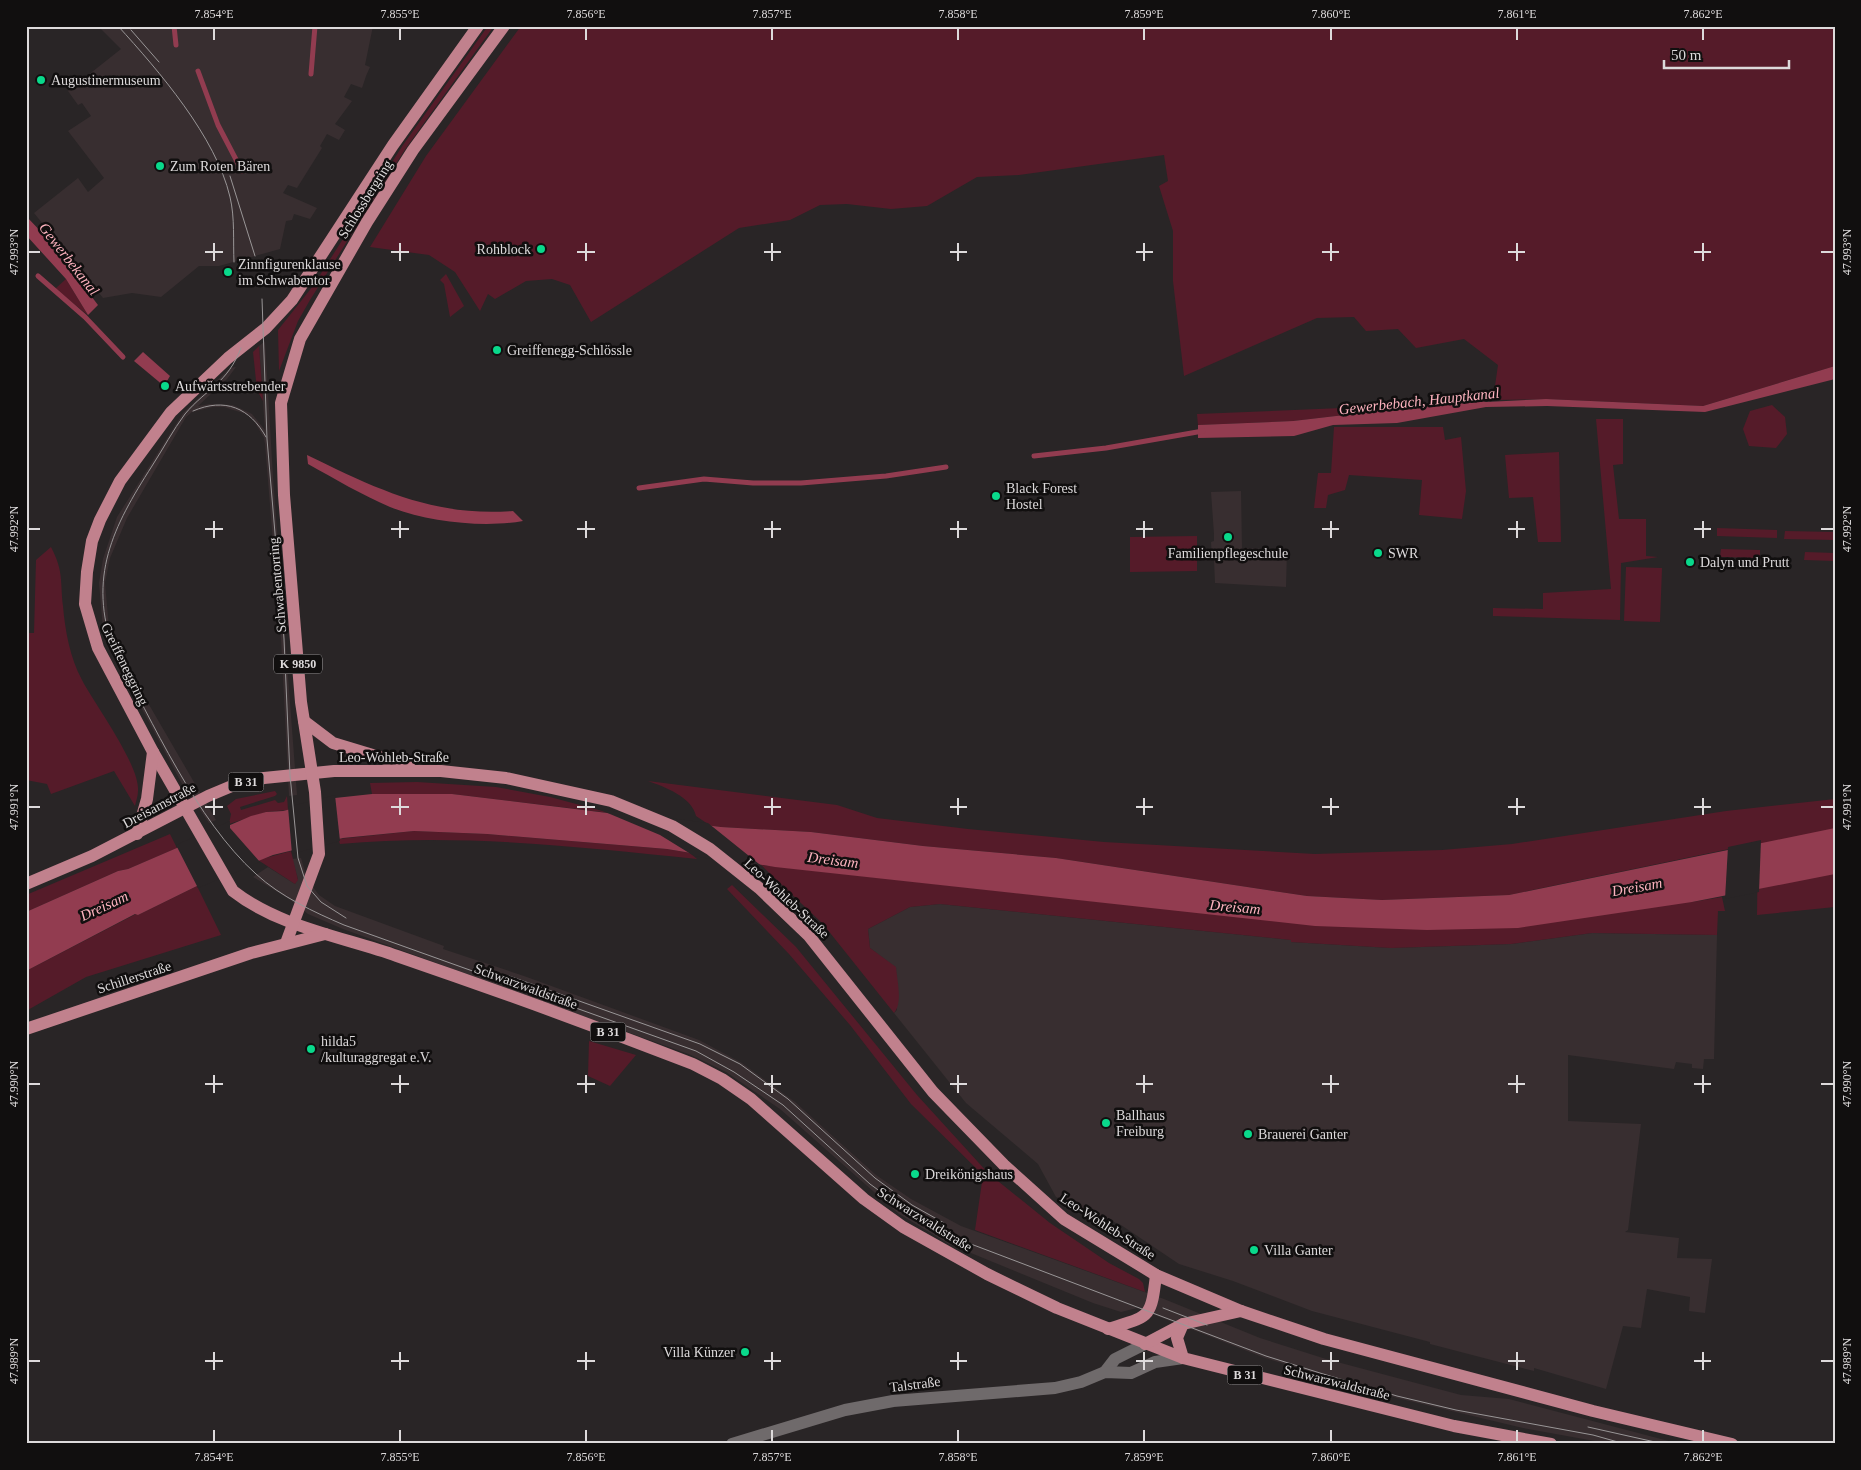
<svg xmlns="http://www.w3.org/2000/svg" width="1861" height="1470" font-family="Georgia,serif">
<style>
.built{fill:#382e30}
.green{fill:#551b29}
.water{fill:#923c50}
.pier{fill:#292526}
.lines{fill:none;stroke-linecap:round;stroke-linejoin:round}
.stream{stroke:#923c50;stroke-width:5}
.minor{stroke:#6f6a6b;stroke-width:12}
.major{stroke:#c1818d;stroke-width:12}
.tram{stroke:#999697;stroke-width:1}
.ticks{fill:none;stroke:#dddadb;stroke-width:2}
.poi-dot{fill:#09d98b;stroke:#110f0f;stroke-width:2}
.labels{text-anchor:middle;stroke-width:5;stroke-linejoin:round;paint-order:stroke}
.shield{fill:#110f0f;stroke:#a09d9e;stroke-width:1}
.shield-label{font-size:12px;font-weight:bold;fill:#dddadb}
.poi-label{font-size:14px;fill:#dddadb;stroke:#110f0f;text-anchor:start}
.street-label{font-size:14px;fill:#dddadb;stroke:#110f0f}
.water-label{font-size:15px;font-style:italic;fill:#feb3bf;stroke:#110f0f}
.neatline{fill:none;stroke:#dddadb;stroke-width:2}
.ticks-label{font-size:12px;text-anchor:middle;fill:#dddadb}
</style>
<rect width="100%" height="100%" fill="#292526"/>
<g class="built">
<polygon points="98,26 373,26 365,65 370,67 366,76 362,88 351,84 344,97 352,101 335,124 345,130 339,140 327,134 320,146 322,148 297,188 288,185 283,193 317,208 310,219 294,214 292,220 286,221 280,249 219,266 199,266 161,297 132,293 103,298 34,213 78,178 88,192 104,178 68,131 91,116 82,103 78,105 68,91 121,49"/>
<polygon points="265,341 273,477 297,795 289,796 288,775 281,639 265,444 264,438 254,421 246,414 224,407 213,407 192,412 186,417 127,518 110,558 105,583 109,628 119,653 216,820 209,823 181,782 112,653 103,629 99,583 103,559 117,517 183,413 230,368 236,367 227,379 198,406 210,404 233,405 252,414 265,430 259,346"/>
<polygon points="1241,491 1242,548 1287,550 1286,587 1215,583 1214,560 1212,559 1211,542 1214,541 1214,534 1211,492"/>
<polygon points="301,858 306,875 313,887 319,895 335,906 444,946 443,949 524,976 699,1040 742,1063 795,1102 876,1175 911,1199 961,1226 1164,1299 1260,1338 1326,1359 1461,1395 1509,1399 1680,1444 1611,1444 1523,1428 1397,1398 1265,1358 1137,1308 1121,1312 1093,1303 949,1244 899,1214 780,1109 726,1072 691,1055 343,929 308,914 289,899 253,877 268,867 295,884 298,879 292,859"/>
<polygon points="940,904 1291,940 1291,942 1391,948 1511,944 1592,933 1717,935 1714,1059 1704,1059 1703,1069 1692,1068 1692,1064 1676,1062 1674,1069 1568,1055 1568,1121 1641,1124 1628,1230 1625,1232 1679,1238 1677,1258 1712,1259 1705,1313 1689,1311 1690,1297 1647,1289 1641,1328 1623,1326 1606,1389 1534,1368 1534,1371 1430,1344 1430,1342 1312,1311 1233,1281 1179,1264 1121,1225 1056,1197 1038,1164 966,1103 894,1013 897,1010 896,968 870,948 868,929 910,907"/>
</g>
<g class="green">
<polygon points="488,26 494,26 406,148 310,300 298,321 279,371 278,330 313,286 403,145"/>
<polygon points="521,26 1835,26 1835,366 1703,406 1546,399 1493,400 1498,365 1464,339 1416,348 1398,329 1366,331 1354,317 1317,318 1184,376 1173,281 1173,231 1159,186 1168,181 1164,155 1019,175 977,177 927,206 891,209 847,204 820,205 790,220 739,228 591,322 570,285 552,279 526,281 495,299 488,294 480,311 455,272 429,255 370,247 426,156"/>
<polygon points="446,274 464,306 450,317 444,284 440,280"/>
<polygon points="66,279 88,315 55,289"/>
<polygon points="259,346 263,401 257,390 253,352"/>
<polygon points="1439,404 1293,421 1198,425 1197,414"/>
<polygon points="1772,405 1785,417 1787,434 1776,448 1749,446 1743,429 1750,411"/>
<polygon points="1596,419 1623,419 1623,464 1613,465 1619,519 1646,519 1646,556 1658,557 1621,563 1620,620 1493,616 1493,608 1543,609 1543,593 1611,589"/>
<polygon points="1334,427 1443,427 1445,440 1461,437 1466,491 1462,519 1419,515 1422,480 1349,475 1345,490 1328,495 1326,508 1314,508 1318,473 1331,473"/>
<polygon points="1559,452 1561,542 1538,542 1533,497 1509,498 1505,455"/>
<polygon points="1717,528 1777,530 1777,538 1717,536"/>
<polygon points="1785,531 1835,532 1835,540 1784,539"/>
<polygon points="1197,536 1197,571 1130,572 1130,537"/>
<path d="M 51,547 C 64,572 60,581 63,606 C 65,630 70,658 82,680 C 95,705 140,765 138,791 C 138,796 136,801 135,806 L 114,771 L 51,794 L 47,784 L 26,780 L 26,633 L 34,633 L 36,560 Z"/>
<polygon points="1721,549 1760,550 1760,558 1720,557"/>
<polygon points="1805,552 1835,553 1835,561 1804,560"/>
<polygon points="1626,567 1662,568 1660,622 1624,621"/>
<path d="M 648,781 L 837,805 L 877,818 L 968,829 L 1104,842 L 1315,854 L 1442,850 L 1512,844 L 1726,811 L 1835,799 L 1835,907 L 1757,915 L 1758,843 L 1509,895 L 1382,900 L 1307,896 L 1056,858 L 923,846 L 811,832 L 721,827 L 711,826 L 696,816 C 692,797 665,787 648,781 Z"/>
<polygon points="417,782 496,787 550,797 610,813 452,794 372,794 370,783"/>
<polygon points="275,791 277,794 275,796 240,807 241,810 275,800 278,803 284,802 287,796 288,810 266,812 229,824 231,814 227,806 236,799"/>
<path d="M 414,831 L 487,834 L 667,849 L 690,853 L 697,859 C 579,847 459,833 340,844 L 338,839 Z"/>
<polygon points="170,834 177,848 128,869 118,871 26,912 26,895"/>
<polygon points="291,851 298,880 295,884 258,860"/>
<path d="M 761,865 L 1138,906 L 1692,902 L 1722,897 L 1725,911 L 1718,911 L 1717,935 L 1592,933 L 1511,944 L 1391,948 L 1291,942 L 1291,940 L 940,904 L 910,907 L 868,929 L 870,948 L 896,967 C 897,980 903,1003 894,1013 L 823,924 Z"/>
<polygon points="732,885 796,947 917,1095 988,1173 1050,1223 1109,1263 1139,1279 1143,1283 1145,1292 975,1230 983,1175 911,1104 850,1025 789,954 727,889"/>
<polygon points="197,886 221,935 86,977 26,1011 26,971 136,914 138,915"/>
<polygon points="589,1041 636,1055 610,1086 588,1076"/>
</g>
<g class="water">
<polygon points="26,216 47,238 98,305 88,315 66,279 26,235"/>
<polygon points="143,352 170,376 164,386 134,361"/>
<polygon points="1835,366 1835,379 1705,412 1547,406 1486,407 1397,423 1333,425 1294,436 1198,438 1198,425 1293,421 1439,404 1479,402 1475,398 1486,402 1546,399 1703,406"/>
<path d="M 307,455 C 377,489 433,517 513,511 L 523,521 C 484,528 427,522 390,507 C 362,495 335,479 308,464 Z"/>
<polygon points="372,794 452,794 721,827 811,832 923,846 1056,858 1307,896 1382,900 1509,895 1835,828 1835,874 1692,902 1518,928 1427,930 1315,926 775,867 667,849 487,834 414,831 343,838 273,855 197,886 138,915 135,914 26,971 26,912 118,871 128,869 251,816 266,812 283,811 335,798"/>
</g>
<g class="pier">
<polygon points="335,795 340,841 292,854 288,807"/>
<polygon points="598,809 708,823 764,868 694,856 660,835"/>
<polygon points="230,821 230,828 260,862 198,888 176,845"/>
<polygon points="1761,840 1759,892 1725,899 1728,847"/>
</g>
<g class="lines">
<g class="stream">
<polyline points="174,26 176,45"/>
<polyline points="198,71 218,125 242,171"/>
<polyline points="311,74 315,26"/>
<polyline points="38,276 85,317 123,357"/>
<polyline points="1034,456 1106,448 1203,431"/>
<polyline points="639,488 704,479 753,483 801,483 886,476 946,467"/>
</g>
<g class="minor">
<polyline points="1105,1372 1115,1359 1145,1344"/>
<polyline points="732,1444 845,1410 893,1401 1055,1388 1081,1382 1105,1372 1131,1373 1155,1362 1183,1358"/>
</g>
<g class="major">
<path d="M 478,26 L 393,145 L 292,300 L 266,328 L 228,358 L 171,412 L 120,481 L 100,520 L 92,541 L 87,572 L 85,604 L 98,648 L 153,752 L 233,891 C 279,927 343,937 397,956 C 496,990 595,1026 693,1064 L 722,1079 L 751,1099 L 864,1199 L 903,1227 L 987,1274 L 1057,1308 L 1183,1358 L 1454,1426 L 1551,1444"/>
<polyline points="304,721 333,743 409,766"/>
<polyline points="137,834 147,799 153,752"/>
<polyline points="26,884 92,856 208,796 239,783 264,778 334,771 441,771 506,778 611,801 672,826 710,849 759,888 809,936 933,1092 1004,1165 1064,1219 1156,1275 1241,1311 1324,1339 1593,1411 1732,1444"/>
<polyline points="286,943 319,854 315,792 301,702 284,495 281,403 300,339 367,222 413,150 504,26"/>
<polyline points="26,1029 251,953 325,934"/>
<path d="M 1108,1329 C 1150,1316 1151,1319 1156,1275"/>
<polyline points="1145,1344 1183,1324 1241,1311"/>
<polyline points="1183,1358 1177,1338 1183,1324"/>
</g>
<g class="tram">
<path d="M 118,26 C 159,71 216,137 230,197 C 235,218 233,241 234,262"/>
<polyline points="131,30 159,62"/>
<polyline points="230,176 255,256"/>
<polyline points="262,299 267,439 284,639 290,775 298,858 307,886 321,902 346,918"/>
<path d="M 241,348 C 227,384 207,388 185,414 C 173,430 163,449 152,466 C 113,527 87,577 114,651 C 153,722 196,820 256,874 C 281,897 314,912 344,925 L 696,1051 L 734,1072 L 783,1105 L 870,1184 L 908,1212 L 963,1241 L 1266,1356 L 1320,1373 L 1397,1396 L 1456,1410 L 1593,1435 L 1625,1444"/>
<path d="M 193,411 C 225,397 250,408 266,437"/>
<polyline points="509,976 700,1044 740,1064 788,1099 875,1178 912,1205 944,1223"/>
<polyline points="1163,1308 1207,1325"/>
<polyline points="1588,1427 1664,1444"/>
</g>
</g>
<path class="ticks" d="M 214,28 L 214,40M 400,28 L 400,40M 586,28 L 586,40M 772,28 L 772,40M 958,28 L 958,40M 1144,28 L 1144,40M 1331,28 L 1331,40M 1517,28 L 1517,40M 1703,28 L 1703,40M 214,243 L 214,261M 400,243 L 400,261M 586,243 L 586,261M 772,243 L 772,261M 958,243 L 958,261M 1144,243 L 1144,261M 1331,243 L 1331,261M 1517,243 L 1517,261M 1703,243 L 1703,261M 28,252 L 40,252M 205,252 L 223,252M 391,252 L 409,252M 577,252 L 595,252M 764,252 L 781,252M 950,252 L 967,252M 1136,252 L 1153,252M 1322,252 L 1339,252M 1508,252 L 1525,252M 1694,252 L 1711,252M 1821,252 L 1834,252M 214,521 L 214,538M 400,521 L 400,538M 586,521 L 586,538M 772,521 L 772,538M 958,521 L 958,538M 1144,521 L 1144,538M 1331,521 L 1331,538M 1517,521 L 1517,538M 1703,521 L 1703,538M 28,529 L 40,529M 205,529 L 223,529M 391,529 L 409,529M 577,529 L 595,529M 764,529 L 781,529M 950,529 L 967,529M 1136,529 L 1153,529M 1322,529 L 1339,529M 1508,529 L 1525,529M 1694,529 L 1711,529M 1821,529 L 1834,529M 214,798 L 214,815M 400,798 L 400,815M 586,798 L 586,815M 772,798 L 772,815M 958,798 L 958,815M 1144,798 L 1144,815M 1331,798 L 1331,815M 1517,798 L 1517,815M 1703,798 L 1703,815M 28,807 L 40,807M 205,807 L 223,807M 391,807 L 409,807M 577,807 L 595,807M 764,807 L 781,807M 950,807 L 967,807M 1136,807 L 1153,807M 1322,807 L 1339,807M 1508,807 L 1525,807M 1694,807 L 1711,807M 1821,807 L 1834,807M 214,1075 L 214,1093M 400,1075 L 400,1093M 586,1075 L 586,1093M 772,1075 L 772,1093M 958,1075 L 958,1093M 1144,1075 L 1144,1093M 1331,1075 L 1331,1093M 1517,1075 L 1517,1093M 1703,1075 L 1703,1093M 28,1084 L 40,1084M 205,1084 L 223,1084M 391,1084 L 409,1084M 577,1084 L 595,1084M 764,1084 L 781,1084M 950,1084 L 967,1084M 1136,1084 L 1153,1084M 1322,1084 L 1339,1084M 1508,1084 L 1525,1084M 1694,1084 L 1711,1084M 1821,1084 L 1834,1084M 214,1352 L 214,1370M 400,1352 L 400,1370M 586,1352 L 586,1370M 772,1352 L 772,1370M 958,1352 L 958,1370M 1144,1352 L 1144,1370M 1331,1352 L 1331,1370M 1517,1352 L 1517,1370M 1703,1352 L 1703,1370M 28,1361 L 40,1361M 205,1361 L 223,1361M 391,1361 L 409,1361M 577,1361 L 595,1361M 764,1361 L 781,1361M 950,1361 L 967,1361M 1136,1361 L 1153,1361M 1322,1361 L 1339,1361M 1508,1361 L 1525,1361M 1694,1361 L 1711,1361M 1821,1361 L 1834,1361M 214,1430 L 214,1442M 400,1430 L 400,1442M 586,1430 L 586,1442M 772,1430 L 772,1442M 958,1430 L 958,1442M 1144,1430 L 1144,1442M 1331,1430 L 1331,1442M 1517,1430 L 1517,1442M 1703,1430 L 1703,1442"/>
<g class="poi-dot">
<circle cx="41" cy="80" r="5"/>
<circle cx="160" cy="166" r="5"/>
<circle cx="541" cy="249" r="5"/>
<circle cx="228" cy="272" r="5"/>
<circle cx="497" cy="350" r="5"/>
<circle cx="165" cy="386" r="5"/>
<circle cx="996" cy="496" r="5"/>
<circle cx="1228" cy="537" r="5"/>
<circle cx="1378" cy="553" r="5"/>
<circle cx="1690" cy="562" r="5"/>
<circle cx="311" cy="1049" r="5"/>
<circle cx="1106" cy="1123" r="5"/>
<circle cx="1248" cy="1134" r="5"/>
<circle cx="915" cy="1174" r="5"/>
<circle cx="1254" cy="1250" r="5"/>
<circle cx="745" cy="1352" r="5"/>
</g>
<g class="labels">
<g class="shield">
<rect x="274" y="654.5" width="48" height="19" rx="4"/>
<rect x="228.5" y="772.5" width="35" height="19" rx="4"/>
<rect x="590.5" y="1022.5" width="35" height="19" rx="4"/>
<rect x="1227.5" y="1365.5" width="35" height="19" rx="4"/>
</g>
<g class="shield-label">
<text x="298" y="668">K 9850</text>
<text x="246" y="786">B 31</text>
<text x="608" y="1036">B 31</text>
<text x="1245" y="1379">B 31</text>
</g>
<g class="poi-label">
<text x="51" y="85">Augustinermuseum</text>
<text x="170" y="171">Zum Roten Bären</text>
<text x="531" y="254" text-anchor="end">Rohblock</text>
<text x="238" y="269">Zinnfigurenklause<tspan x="238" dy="16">im Schwabentor</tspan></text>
<text x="507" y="355">Greiffenegg-Schlössle</text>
<text x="175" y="391">Aufwärtsstrebender</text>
<text x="1006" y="493">Black Forest<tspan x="1006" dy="16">Hostel</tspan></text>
<text x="1228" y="558" text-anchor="middle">Familienpflegeschule</text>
<text x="1388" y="558">SWR</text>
<text x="1700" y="567">Dalyn und Prutt</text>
<text x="321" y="1046">hilda5<tspan x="321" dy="16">/kulturaggregat e.V.</tspan></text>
<text x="1116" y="1120">Ballhaus<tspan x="1116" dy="16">Freiburg</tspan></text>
<text x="1258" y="1139">Brauerei Ganter</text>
<text x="925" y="1179">Dreikönigshaus</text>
<text x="1264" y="1255">Villa Ganter</text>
<text x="735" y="1357" text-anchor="end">Villa Künzer</text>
</g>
<g class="street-label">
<text transform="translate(365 199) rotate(-58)" y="5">Schlossbergring</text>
<text transform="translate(277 585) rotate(-95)" y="5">Schwabentorring</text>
<text transform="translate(125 664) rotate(64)" y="5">Greiffeneggring</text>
<text x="394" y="762">Leo-Wohleb-Straße</text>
<text transform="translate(159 805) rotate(-28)" y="5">Dreisamstraße</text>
<text transform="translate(787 898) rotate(43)" y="5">Leo-Wohleb-Straße</text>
<text transform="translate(134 977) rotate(-18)" y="5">Schillerstraße</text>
<text transform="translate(526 986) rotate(20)" y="5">Schwarzwaldstraße</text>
<text transform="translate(925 1219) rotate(32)" y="5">Schwarzwaldstraße</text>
<text transform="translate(1108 1226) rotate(33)" y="5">Leo-Wohleb-Straße</text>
<text transform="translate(1337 1382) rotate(14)" y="5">Schwarzwaldstraße</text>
<text transform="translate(915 1384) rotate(-7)" y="5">Talstraße</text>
</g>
<g class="water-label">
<text transform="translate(69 259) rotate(52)" y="5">Gewerbekanal</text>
<text transform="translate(1419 401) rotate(-6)" y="5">Gewerbebach, Hauptkanal</text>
<text transform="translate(833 860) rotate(7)" y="5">Dreisam</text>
<text transform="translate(1637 887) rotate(-10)" y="5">Dreisam</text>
<text transform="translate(104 906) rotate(-25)" y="5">Dreisam</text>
<text transform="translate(1235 907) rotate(5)" y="5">Dreisam</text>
</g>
</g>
<rect width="1861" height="1470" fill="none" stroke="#110f0f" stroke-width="55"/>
<path d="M1664 60v8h125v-8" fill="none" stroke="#dddadb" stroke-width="2.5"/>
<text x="1671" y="60" font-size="15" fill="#dddadb" stroke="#110f0f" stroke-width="4" paint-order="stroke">50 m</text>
<rect x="28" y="28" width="1806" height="1414" class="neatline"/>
<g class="ticks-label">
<text x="214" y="18">7.854°E</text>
<text x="400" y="18">7.855°E</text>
<text x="586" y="18">7.856°E</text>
<text x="772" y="18">7.857°E</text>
<text x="958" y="18">7.858°E</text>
<text x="1144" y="18">7.859°E</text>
<text x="1331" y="18">7.860°E</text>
<text x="1517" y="18">7.861°E</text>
<text x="1703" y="18">7.862°E</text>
<text transform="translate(14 252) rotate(-90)" y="4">47.993°N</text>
<text transform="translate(1847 252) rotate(-90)" y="4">47.993°N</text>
<text transform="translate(14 529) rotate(-90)" y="4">47.992°N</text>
<text transform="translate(1847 529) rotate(-90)" y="4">47.992°N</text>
<text transform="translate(14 807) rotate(-90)" y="4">47.991°N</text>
<text transform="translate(1847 807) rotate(-90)" y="4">47.991°N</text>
<text transform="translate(14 1084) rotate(-90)" y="4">47.990°N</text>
<text transform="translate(1847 1084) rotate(-90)" y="4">47.990°N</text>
<text transform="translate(14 1361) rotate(-90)" y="4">47.989°N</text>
<text transform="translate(1847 1361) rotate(-90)" y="4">47.989°N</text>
<text x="214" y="1461">7.854°E</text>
<text x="400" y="1461">7.855°E</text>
<text x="586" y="1461">7.856°E</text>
<text x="772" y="1461">7.857°E</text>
<text x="958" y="1461">7.858°E</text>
<text x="1144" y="1461">7.859°E</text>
<text x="1331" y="1461">7.860°E</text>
<text x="1517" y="1461">7.861°E</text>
<text x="1703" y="1461">7.862°E</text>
</g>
</svg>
